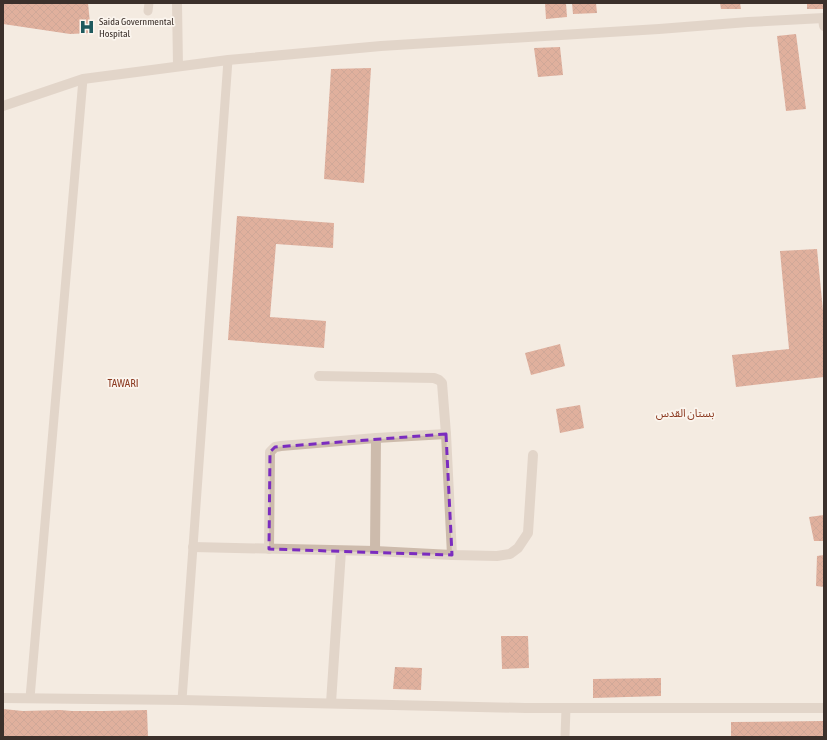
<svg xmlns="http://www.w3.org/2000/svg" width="827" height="740" font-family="'Asap Condensed','Noto Sans Arabic',sans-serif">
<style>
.building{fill:url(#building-cross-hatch)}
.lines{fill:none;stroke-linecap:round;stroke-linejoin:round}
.service{stroke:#cdbbac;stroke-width:9}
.minor{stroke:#cdbbac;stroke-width:10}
.tertiary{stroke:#cdbbac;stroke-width:10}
.marked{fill:none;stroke:#7b2cbf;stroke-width:3;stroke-dasharray:8 5;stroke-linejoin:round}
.labels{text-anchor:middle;stroke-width:3.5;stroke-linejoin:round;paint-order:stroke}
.poi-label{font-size:10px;fill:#3b302b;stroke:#fbf5ee;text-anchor:start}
.neighbourhood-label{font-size:11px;fill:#8c3b22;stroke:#fbf5ee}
</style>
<defs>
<pattern id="building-cross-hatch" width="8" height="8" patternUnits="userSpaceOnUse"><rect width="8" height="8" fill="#c8694b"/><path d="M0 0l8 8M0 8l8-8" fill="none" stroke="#a4573f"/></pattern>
</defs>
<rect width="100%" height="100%" fill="#f4ebe1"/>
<g class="building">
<polygon points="3,3 88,3 91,33 70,34 3,24"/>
<polygon points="545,3 566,3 567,17 546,19"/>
<polygon points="572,3 596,3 597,13 573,14"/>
<polygon points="720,3 740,3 741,9 721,9"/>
<rect x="807" y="3" width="17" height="6"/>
<polygon points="796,34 806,109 786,111 777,36"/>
<polygon points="560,47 563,75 538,77 534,48"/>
<polygon points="371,68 364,183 324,179 331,69"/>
<polygon points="237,216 334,223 333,248 276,244 270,317 326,321 324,348 228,340"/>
<polygon points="817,249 824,321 824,377 736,387 732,355 789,349 780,251"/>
<polygon points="560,344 565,366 531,375 525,353"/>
<polygon points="580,405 584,428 560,433 556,409"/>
<polygon points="824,515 824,541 814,541 809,517"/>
<polygon points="824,555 824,587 816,586 817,556"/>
<polygon points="501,636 528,636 529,668 502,669"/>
<polygon points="395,667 422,668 421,690 393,689"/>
<polygon points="661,678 661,696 593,698 593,679"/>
<polygon points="3,709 23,711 60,710 72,711 103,711 147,710 148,737 3,737"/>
<polygon points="823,721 823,737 731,737 731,722"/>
</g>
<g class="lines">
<g class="service">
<polyline points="148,11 149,3"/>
<polyline points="30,698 83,79"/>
<polyline points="182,700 228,60"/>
<polyline points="565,737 566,708"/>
</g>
<g class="minor">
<polyline points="177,3 178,66"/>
<polyline points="823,18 824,26"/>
<polyline points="319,376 434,378 439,380 442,383 446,434 452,555"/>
<polyline points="193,547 375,551 452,555 497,556 510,554 518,548 528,533 533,455"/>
<polyline points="269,549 270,452 275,447 281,446 376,438 446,434"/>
<polyline points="375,551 376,438"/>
<polyline points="3,698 182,700 525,708 824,708"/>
<polyline points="331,703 341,551"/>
</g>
<polyline class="tertiary" points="3,106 83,79 228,60 381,46 659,29 748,22 824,18"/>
</g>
<path d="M0 0H827V740H0ZM 446,434 L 452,555 L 269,549 L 270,452 L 275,447 Z" fill="#f4ebe1" fill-opacity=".55" fill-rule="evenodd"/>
<path class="marked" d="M 446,434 L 452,555 L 269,549 L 270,452 L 275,447 Z"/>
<defs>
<g id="hospital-bare" transform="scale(1.2)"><path d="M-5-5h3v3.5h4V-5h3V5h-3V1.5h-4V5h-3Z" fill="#1f5a5e" stroke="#fbf5ee" stroke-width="2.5" paint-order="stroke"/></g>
</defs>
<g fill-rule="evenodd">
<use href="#hospital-bare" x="87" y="27"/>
</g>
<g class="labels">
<g class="poi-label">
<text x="99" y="25">Saida Governmental<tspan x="99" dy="12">Hospital</tspan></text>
</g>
<g class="neighbourhood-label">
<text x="123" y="387">TAWARI</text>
<text x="685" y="417">بستان القدس</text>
</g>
</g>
<rect width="827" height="740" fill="none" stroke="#3b302b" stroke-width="8"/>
</svg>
